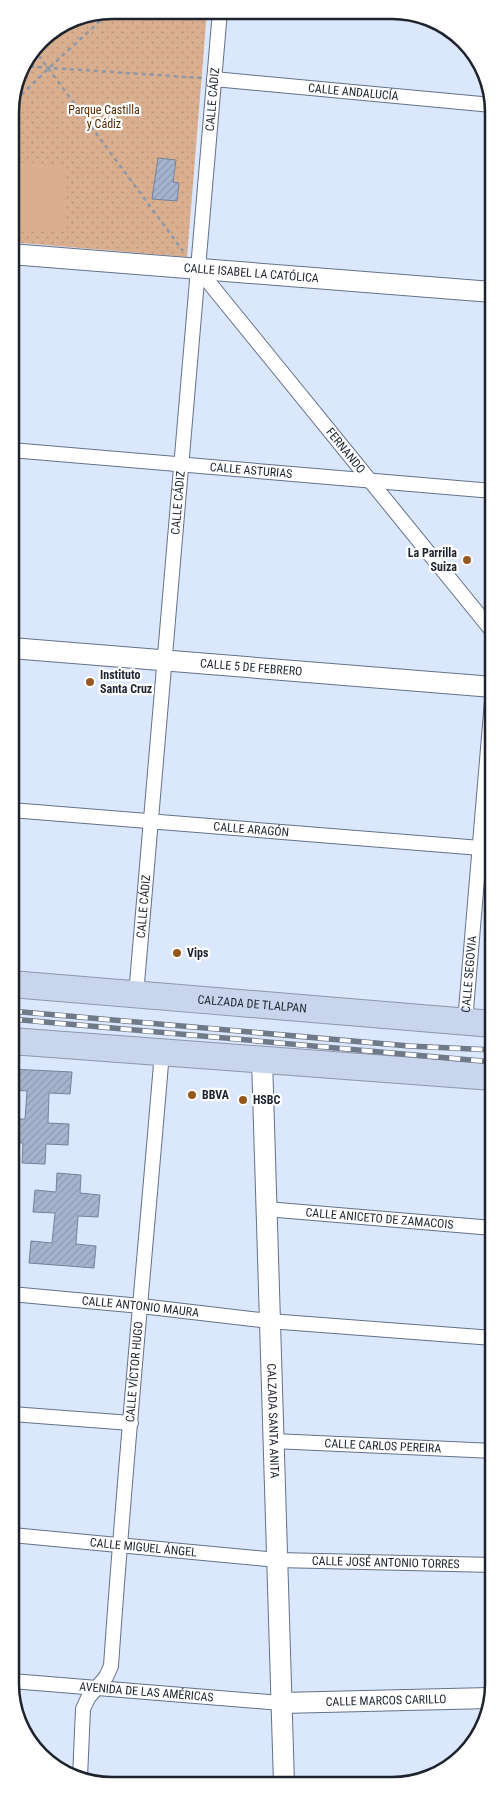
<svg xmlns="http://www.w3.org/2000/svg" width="504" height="1796" font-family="'Roboto Condensed',sans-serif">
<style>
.grass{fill:url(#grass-dots)}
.garden{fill:#d9af8f}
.building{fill:url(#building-hatch);stroke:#74829b}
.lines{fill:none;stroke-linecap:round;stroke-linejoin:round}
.street-casing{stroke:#647189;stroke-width:16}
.secondary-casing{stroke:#647189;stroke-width:22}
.highway-casing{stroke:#8d97a9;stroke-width:28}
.path{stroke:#8e98a9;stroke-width:2.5;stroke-dasharray:4 4;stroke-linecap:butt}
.street{stroke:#fff;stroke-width:14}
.secondary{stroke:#fff;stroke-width:20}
.highway{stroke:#c9d5ec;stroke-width:26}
.rail-casing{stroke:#707988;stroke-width:5.5}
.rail{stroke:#fff;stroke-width:4;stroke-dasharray:11;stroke-linecap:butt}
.poi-dot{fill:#96581d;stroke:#fff;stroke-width:2}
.labels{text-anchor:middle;stroke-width:4.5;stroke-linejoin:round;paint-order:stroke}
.street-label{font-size:12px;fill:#1e232d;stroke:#fff}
.park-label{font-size:12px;fill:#542b00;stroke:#fff}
.poi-label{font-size:12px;font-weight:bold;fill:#1e232d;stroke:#fff;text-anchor:start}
.rim{fill:none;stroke:#1e232d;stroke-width:2.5}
</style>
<defs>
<pattern id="grass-dots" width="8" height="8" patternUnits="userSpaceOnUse" patternTransform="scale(1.25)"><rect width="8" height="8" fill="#d9af8f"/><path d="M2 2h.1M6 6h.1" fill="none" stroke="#ba967c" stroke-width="1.8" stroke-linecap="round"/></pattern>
<pattern id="building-hatch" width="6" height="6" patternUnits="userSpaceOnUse" patternTransform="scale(1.25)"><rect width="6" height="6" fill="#a5b4ce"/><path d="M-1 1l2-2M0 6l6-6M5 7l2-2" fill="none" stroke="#8e9ab1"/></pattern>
</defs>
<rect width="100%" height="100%" fill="#dae7fd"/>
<polygon class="grass" points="112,10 207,11 187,257 10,242 10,106 18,73 40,40 73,18"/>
<polygon class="garden" points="10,162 66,165 63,230 10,227"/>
<g class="building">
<polygon points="158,158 176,160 173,182 179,183 177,201 152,199"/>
<polygon points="11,1069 72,1072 70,1094 49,1093 48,1123 69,1124 68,1145 46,1144 45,1164 22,1163 23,1143 11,1142 11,1119 25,1119 27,1091 11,1090"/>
<polygon points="57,1173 81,1175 80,1193 100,1195 98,1217 78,1216 76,1244 96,1246 94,1268 29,1263 31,1241 52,1243 55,1213 33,1212 35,1190 56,1192"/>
</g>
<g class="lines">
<g class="street-casing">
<g id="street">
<path id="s1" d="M 214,79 L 492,105"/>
<path id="s2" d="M 198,269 L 493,632"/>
<path id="s3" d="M 11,450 L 493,491"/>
<path id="s4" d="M 11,810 L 493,849"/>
<path id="s5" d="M 136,995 L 220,11"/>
<path id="s6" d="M 465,1022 L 493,689"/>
<path id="s7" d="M 266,1209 L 493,1228"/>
<path id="s8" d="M 11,1294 L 141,1306 L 269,1321 L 493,1338"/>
<polyline points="12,1414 131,1423"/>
<path id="s9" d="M 273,1441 L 494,1451"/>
<path id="s10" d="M 12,1535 L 277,1560 L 494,1565"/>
<path id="s11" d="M 12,1681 L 281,1703"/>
<path id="s12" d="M 80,1777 L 83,1709 L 88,1698 L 106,1677 L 111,1666 C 125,1461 145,1257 162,1052"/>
</g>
</g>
<g class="secondary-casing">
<g id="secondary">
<path id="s13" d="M 10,254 L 492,292"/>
<path id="s14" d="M 11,648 L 493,687"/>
<path id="s15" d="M 262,1059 L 284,1784"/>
<path id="s16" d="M 281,1703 L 490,1698"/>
</g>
</g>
<g class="highway-casing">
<g id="highway">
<path id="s17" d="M 11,984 L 493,1024"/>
<polyline points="11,1041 493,1077"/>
</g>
</g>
<g class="path">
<polyline points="34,49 183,251"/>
<polyline points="22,66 202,78"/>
<polyline points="10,106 48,69 112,10"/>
</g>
<use href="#street" class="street"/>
<use href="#secondary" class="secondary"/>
<use href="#highway" class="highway"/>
<g class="rail-casing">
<g id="rail">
<polyline points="11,1011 409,1046 493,1050"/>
<polyline points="11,1019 493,1062"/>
</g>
</g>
<use href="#rail" class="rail"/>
</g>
<g class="poi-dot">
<circle cx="467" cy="560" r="5"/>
<circle cx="90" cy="682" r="5"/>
<circle cx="177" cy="953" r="5"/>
<circle cx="192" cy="1095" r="5"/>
<circle cx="243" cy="1100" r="5"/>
</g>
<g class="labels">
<g class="street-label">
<text dy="4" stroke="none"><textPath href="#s1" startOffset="140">CALLE ANDALUCÍA</textPath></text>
<text dy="4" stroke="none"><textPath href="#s5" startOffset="899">CALLE CÁDIZ</textPath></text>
<text dy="4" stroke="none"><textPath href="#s13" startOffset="242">CALLE ISABEL LA CATÓLICA</textPath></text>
<text dy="4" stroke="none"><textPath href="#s2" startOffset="234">FERNANDO</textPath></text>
<text dy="4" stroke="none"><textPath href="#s3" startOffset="241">CALLE ASTURIAS</textPath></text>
<text dy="4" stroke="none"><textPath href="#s5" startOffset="494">CALLE CÁDIZ</textPath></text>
<text dy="4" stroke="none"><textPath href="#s14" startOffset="241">CALLE 5 DE FEBRERO</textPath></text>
<text dy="4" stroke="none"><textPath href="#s4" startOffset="241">CALLE ARAGÓN</textPath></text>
<text dy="4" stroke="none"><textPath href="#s5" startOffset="89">CALLE CÁDIZ</textPath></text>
<text dy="4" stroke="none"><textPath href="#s6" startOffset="48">CALLE SEGOVIA</textPath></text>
<text dy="4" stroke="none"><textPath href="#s17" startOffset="242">CALZADA DE TLALPAN</textPath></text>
<text dy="4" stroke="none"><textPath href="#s7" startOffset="114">CALLE ANICETO DE ZAMACOIS</textPath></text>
<text dy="4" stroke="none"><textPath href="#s8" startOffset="130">CALLE ANTONIO MAURA</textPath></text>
<text dy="4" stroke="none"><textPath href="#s12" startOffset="415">CALLE VÍCTOR HUGO</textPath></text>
<text dy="4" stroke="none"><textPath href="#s15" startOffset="362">CALZADA SANTA ANITA</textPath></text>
<text dy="4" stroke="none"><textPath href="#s9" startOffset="110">CALLE CARLOS PEREIRA</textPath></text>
<text dy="4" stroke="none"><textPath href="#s10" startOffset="132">CALLE MIGUEL ÁNGEL</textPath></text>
<text dy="4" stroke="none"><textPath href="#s10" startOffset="375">CALLE JOSÉ ANTONIO TORRES</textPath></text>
<text dy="4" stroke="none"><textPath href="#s11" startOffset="135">AVENIDA DE LAS AMÉRICAS</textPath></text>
<text dy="4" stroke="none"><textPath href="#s16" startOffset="105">CALLE MARCOS CARILLO</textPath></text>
</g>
<g class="park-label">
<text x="104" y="114">Parque Castilla<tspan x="104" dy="14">y Cádiz</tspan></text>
</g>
<g class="poi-label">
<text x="457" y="557" text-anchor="end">La Parrilla<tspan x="457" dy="14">Suiza</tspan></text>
<text x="100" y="679">Instituto<tspan x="100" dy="14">Santa Cruz</tspan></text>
<text x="187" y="957">Vips</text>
<text x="202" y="1099">BBVA</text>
<text x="253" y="1104">HSBC</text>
</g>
</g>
<path d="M0 0H504V1796H0ZM112 19H392A93 93 0 0 1 485 112V1684A93 93 0 0 1 392 1777H112A93 93 0 0 1 19 1684V112A93 93 0 0 1 112 19Z" fill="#fff" fill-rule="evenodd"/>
<path class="rim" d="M112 19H392A93 93 0 0 1 485 112V1684A93 93 0 0 1 392 1777H112A93 93 0 0 1 19 1684V112A93 93 0 0 1 112 19Z"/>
</svg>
